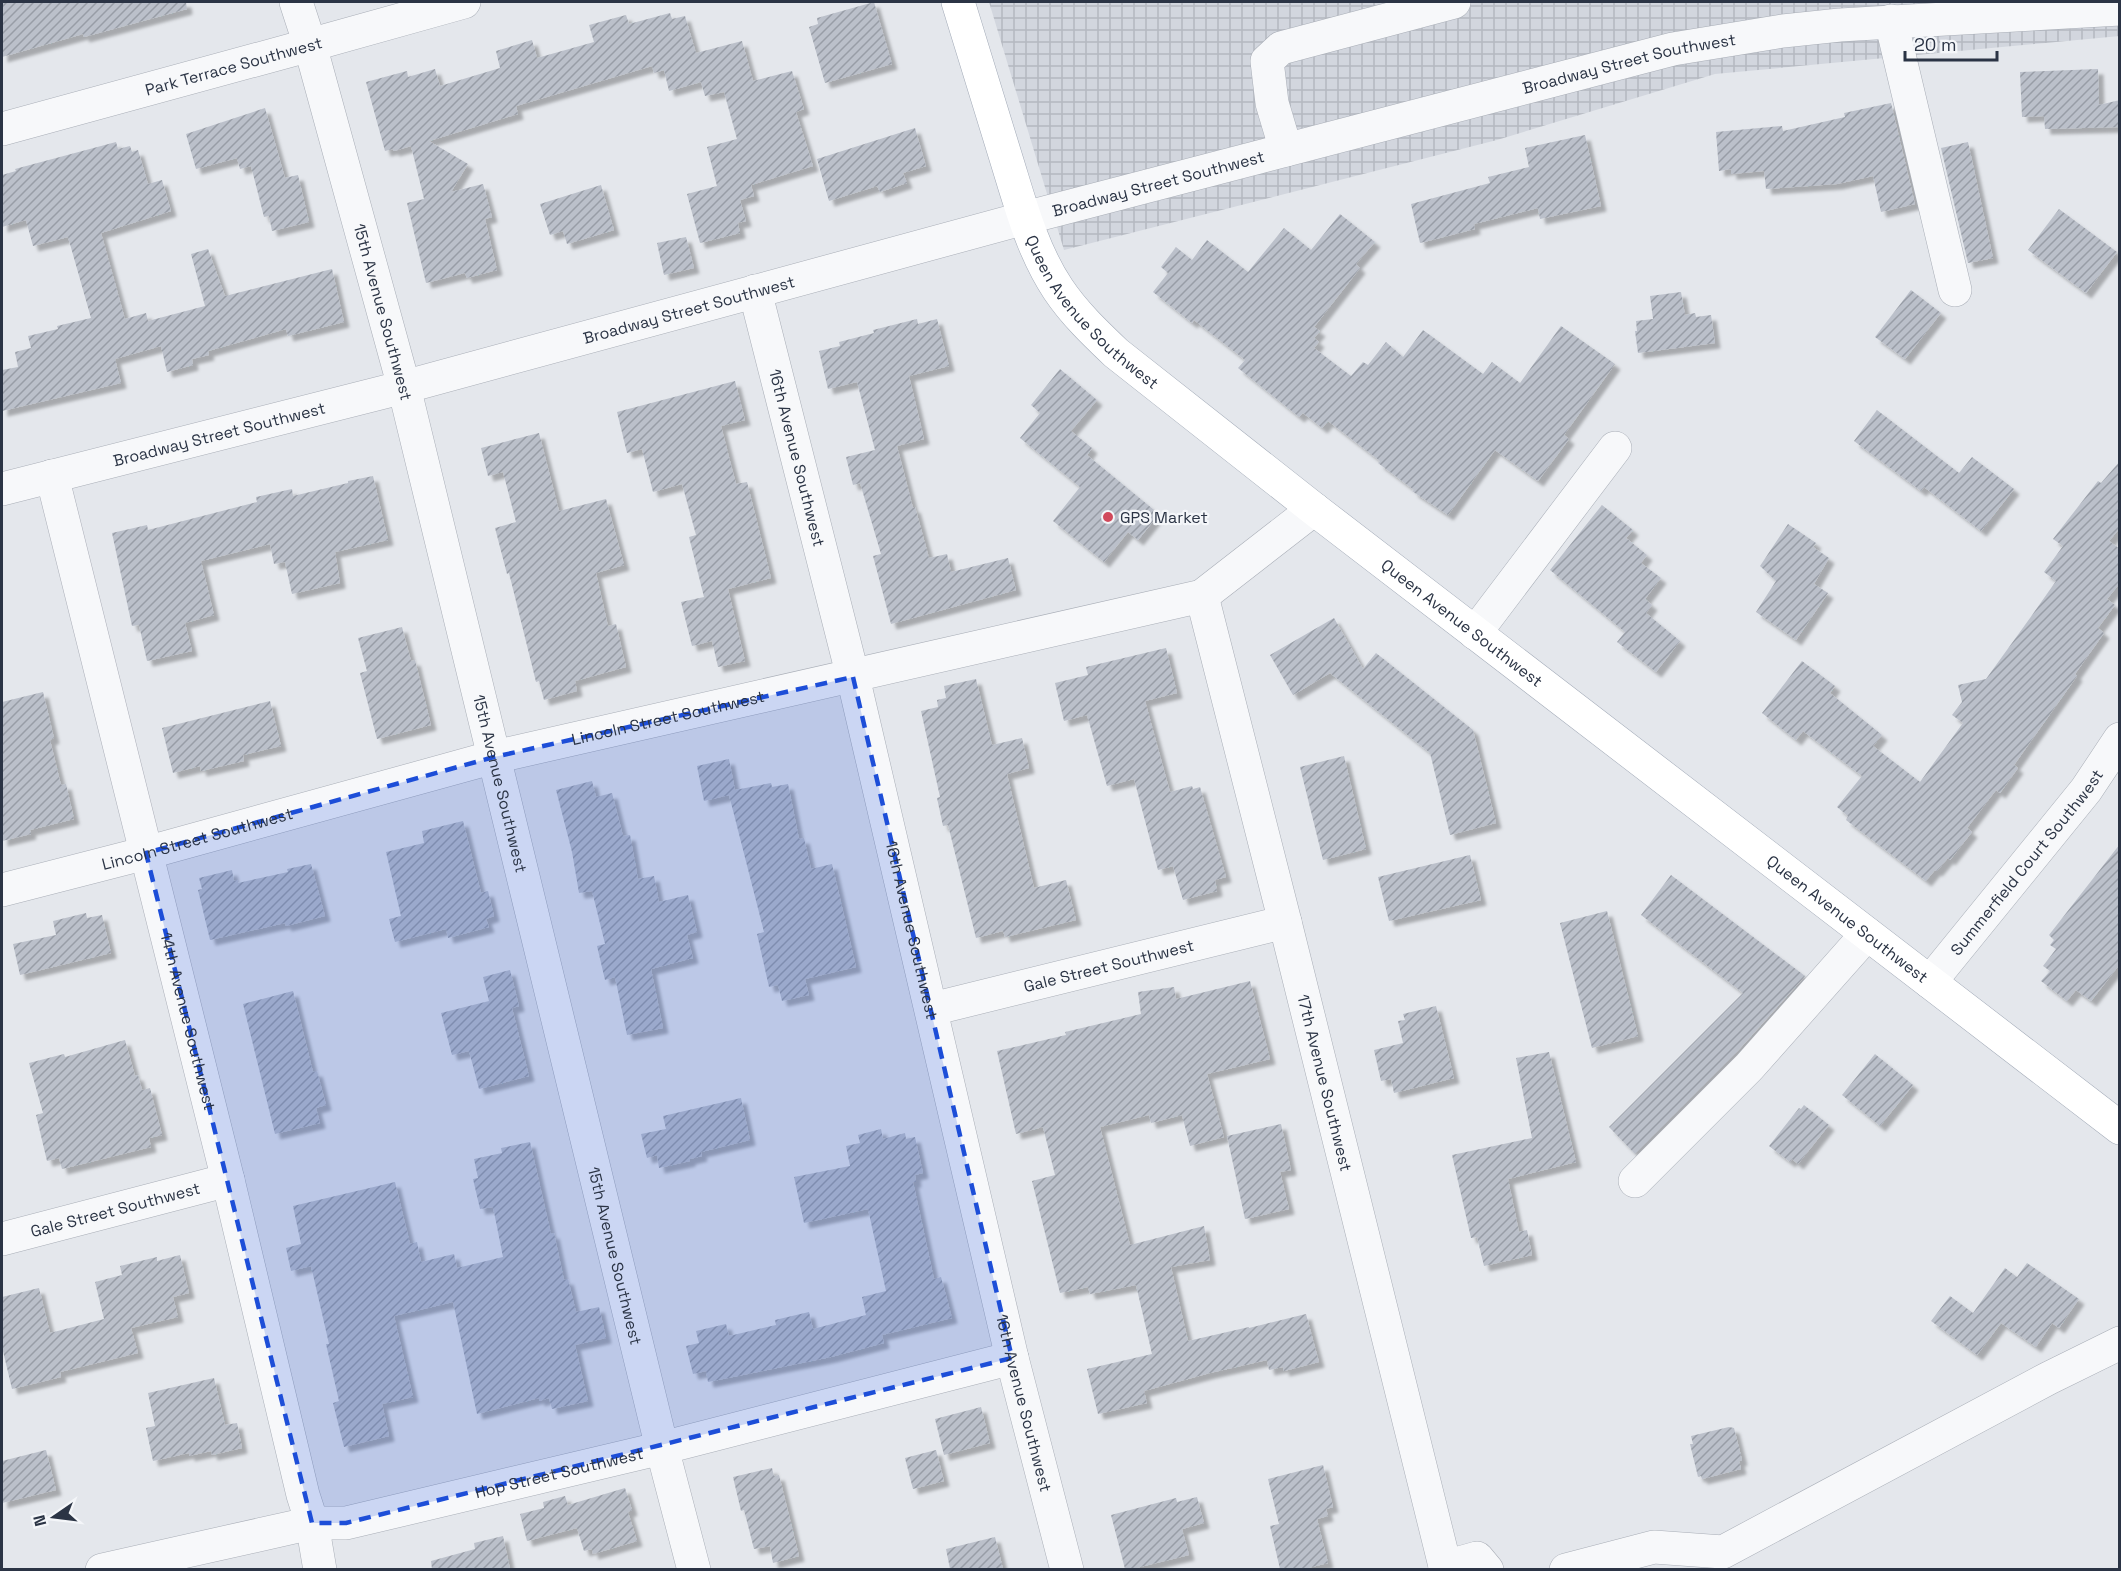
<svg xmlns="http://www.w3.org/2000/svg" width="2121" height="1571" font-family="'Space Grotesk',sans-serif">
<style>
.industrial{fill:url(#industrial-grid)}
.building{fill:url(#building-hatch);filter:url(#shadow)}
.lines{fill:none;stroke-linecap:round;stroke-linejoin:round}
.minor-casing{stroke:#a9aeb7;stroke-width:34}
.major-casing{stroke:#a3abb8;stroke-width:34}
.minor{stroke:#f7f8fa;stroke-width:33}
.major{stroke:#fff;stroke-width:33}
.marked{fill:#1d4ed8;fill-opacity:0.2;stroke:#1d4ed8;stroke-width:4.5;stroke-dasharray:12 8;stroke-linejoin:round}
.poi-dot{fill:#d1495b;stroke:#f4f6f9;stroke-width:2}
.labels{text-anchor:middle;stroke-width:4.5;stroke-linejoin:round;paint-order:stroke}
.street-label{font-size:16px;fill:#2b3445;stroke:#f4f6f9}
.poi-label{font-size:16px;fill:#2b3445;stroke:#f4f6f9;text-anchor:start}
</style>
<defs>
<pattern id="industrial-grid" width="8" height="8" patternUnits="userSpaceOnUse" patternTransform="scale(1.5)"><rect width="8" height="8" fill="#d2d6de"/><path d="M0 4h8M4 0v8" fill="none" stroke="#b4b8c0"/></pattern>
<pattern id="building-hatch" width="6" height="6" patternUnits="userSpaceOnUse" patternTransform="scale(1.5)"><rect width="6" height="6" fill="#bbc0ca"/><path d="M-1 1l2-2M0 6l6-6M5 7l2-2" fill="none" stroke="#989da6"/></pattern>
<filter id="shadow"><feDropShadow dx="5.5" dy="5.5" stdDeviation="1.5" flood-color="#0004"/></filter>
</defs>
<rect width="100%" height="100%" fill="#e4e7ec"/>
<polygon class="industrial" points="989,2 2119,2 2120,36 1715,74 1497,140 1064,250"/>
<g class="building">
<polygon points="2,2 186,2 187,9 84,37 83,34 2,57"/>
<polygon points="874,2 892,64 825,83 809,27 818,24 817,18"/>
<polygon points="670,13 672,19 685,16 696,53 742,41 753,81 792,71 804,109 796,112 813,166 751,185 754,196 740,200 746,221 738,223 740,233 700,243 687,194 717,186 707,147 737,139 724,92 705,96 701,82 669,91 664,70 654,73 652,66 516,106 518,114 429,141 468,164 451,192 483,184 492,217 485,219 497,270 467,278 465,273 426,283 407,203 424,199 411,146 394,151 393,149 385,151 366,82 407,71 408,77 435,69 440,86 500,68 496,51 532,40 537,58 594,42 589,25 626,15 629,24"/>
<polygon points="2098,69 2099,105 2120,100 2120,127 2045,129 2044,116 2022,117 2020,72"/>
<polygon points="1891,103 1915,204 1881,212 1873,176 1837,184 1766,189 1764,171 1731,174 1731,169 1719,171 1716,132 1782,126 1783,131 1845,117 1844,113"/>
<polygon points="265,108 285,178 298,175 309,222 272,231 269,216 264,217 251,166 240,169 237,158 196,169 186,134"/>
<polygon points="915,128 926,166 903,173 907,183 880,192 877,186 874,187 829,201 817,159"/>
<polygon points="1585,135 1601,206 1540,219 1538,208 1474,224 1475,229 1420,243 1411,204 1490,183 1488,177 1529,167 1525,148"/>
<polygon points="116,142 118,149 130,146 132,152 138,150 148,184 162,180 171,211 101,233 125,319 146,313 148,321 205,306 191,254 208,249 225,296 332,269 344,322 288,336 286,329 208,351 209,355 192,359 193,365 167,372 161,346 115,359 121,383 2,411 2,370 18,367 15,352 31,348 28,336 58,329 57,326 91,318 68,237 33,246 26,220 2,227 2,175 16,171 15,169"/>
<polygon points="1968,142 1993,258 1968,263 1941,148"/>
<polygon points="601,185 614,230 567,244 563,231 550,235 540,204"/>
<polygon points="2059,209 2117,252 2086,293 2028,250"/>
<polygon points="1340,214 1375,242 1356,264 1360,268 1314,327 1320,331 1314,338 1319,342 1314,348 1351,376 1363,362 1368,365 1386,342 1403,357 1423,330 1483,374 1492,362 1520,383 1561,326 1615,364 1564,435 1569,439 1538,481 1495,450 1448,515 1412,491 1414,490 1378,463 1380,461 1328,421 1322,428 1303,413 1299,417 1238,368 1245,360 1194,320 1192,323 1153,292 1168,273 1161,267 1176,247 1192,260 1207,240 1248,272 1284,228 1311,250"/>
<polygon points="686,237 694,268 664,275 657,243"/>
<polygon points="1911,290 1941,313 1905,359 1875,337"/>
<polygon points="1681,292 1685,315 1695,313 1696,317 1711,315 1715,343 1638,353 1635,331 1637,331 1636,321 1653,319 1650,296"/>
<polygon points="917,319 918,324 937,319 949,366 909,376 924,439 897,446 913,508 915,507 929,558 947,554 951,572 1008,558 1016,590 891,624 873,556 881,554 860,483 853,485 846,457 875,450 857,382 828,389 819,351 840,346 839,342 874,333 873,330"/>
<polygon points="1060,369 1097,400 1071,431 1092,448 1087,455 1159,514 1138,540 1128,532 1104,562 1053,521 1080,487 1020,438 1040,413 1031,405"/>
<polygon points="735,381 745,420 721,426 736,484 747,482 771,578 728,589 745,661 718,667 712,641 692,646 681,602 704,597 689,537 696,535 682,484 653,492 642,449 627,453 617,412"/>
<polygon points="1877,410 1959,473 1972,457 2014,489 1981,531 1924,487 1921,491 1854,441"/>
<polygon points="539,433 559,511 606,499 624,565 596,573 608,626 616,624 626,667 575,681 577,691 544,700 539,681 536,682 509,573 507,574 495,528 516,522 503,472 488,476 481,448"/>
<polygon points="2120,461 2120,528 2109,541 2120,549 2120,583 2107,599 2115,605 2098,628 2104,633 2075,674 2077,676 2014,765 2018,768 2000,793 1996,790 1967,828 1972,832 1950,860 1948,858 1937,871 1935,870 1926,881 1846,820 1848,816 1837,807 1862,776 1803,731 1796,740 1762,713 1802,661 1835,686 1830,693 1882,735 1873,746 1920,782 1963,723 1952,715 1962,702 1958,685 1986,679 2030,618 2056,581 2044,572 2063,546 2053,539 2098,481 2101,483"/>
<polygon points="373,476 388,540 335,552 340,583 292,594 285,562 274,564 270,544 201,561 214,615 185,623 192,651 147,661 139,625 132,626 112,533 147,525 148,530 257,502 256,497 292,489 293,496 348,483 348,481"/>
<polygon points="1602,505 1633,530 1626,538 1647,555 1641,563 1661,578 1645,599 1652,605 1646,613 1680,641 1656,672 1617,642 1625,632 1550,570"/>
<polygon points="1788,524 1816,543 1813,547 1829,558 1814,584 1828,593 1796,640 1756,612 1776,581 1760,566"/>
<polygon points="1334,618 1363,669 1376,653 1473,730 1496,823 1450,835 1430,753 1330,673 1293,695 1270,655"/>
<polygon points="402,627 411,661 415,660 431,725 377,739 360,673 367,671 358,638"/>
<polygon points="1166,648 1177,693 1145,701 1170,792 1192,786 1193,789 1200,787 1226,877 1215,880 1217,891 1183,900 1173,866 1158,870 1134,779 1107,786 1087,715 1064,721 1055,683 1088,675 1086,667"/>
<polygon points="976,679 992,745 1022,738 1029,768 1007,774 1034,888 1066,880 1076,920 1005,937 1003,931 976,938 948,825 943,826 937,798 940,797 921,711 938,707 937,700 946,698 944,686"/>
<polygon points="43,692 54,738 50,740 61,785 66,784 74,819 30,830 31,834 2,841 2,702"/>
<polygon points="270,701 281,746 243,755 244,761 201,771 200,766 173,773 162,728"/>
<polygon points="1344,756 1366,849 1323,860 1300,767"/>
<polygon points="729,759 735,790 771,783 772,787 788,784 799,839 804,838 811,869 832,864 856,967 805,979 809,995 782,1001 778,985 769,987 757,934 764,932 729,795 704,801 697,766"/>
<polygon points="592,781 596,797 612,793 623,836 630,835 638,879 654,876 659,902 688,895 697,932 687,935 693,958 651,969 663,1028 627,1035 615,977 605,980 597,946 605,944 592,891 579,893 572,852 556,790"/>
<polygon points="463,821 481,893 488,891 494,916 486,919 489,927 448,938 446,929 395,942 389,919 401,916 386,852 424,843 422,831"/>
<polygon points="2120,844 2120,964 2091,1001 2076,990 2067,1001 2041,981 2050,971 2043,966 2056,949 2050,945 2054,940 2049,935"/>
<polygon points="1470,855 1481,900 1389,921 1378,877"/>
<polygon points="311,864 325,916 286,926 285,923 210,940 198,890 202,889 199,878 232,870 234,881 238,880 238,883 288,872 287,869"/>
<polygon points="1671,875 1805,976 1735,1054 1635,1154 1609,1127 1743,993 1641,915"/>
<polygon points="1607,911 1638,1036 1592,1048 1560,923"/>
<polygon points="86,913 87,918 102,915 111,953 20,975 13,944 56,935 53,921"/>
<polygon points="510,970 519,1006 512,1008 529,1076 479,1089 469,1051 452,1055 441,1013 489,1001 483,977"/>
<polygon points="1250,981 1270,1059 1207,1074 1224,1137 1190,1146 1182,1115 1151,1123 1149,1115 1100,1127 1130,1245 1204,1226 1210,1260 1171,1267 1188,1341 1249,1327 1249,1328 1306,1314 1319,1362 1284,1371 1283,1367 1269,1370 1267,1360 1210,1373 1144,1391 1147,1403 1098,1414 1087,1369 1152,1354 1136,1285 1090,1294 1088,1287 1060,1293 1032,1181 1055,1175 1043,1127 1016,1134 997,1051 1066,1035 1065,1032 1141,1014 1138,992 1174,987 1176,999"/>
<polygon points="293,991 313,1072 317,1071 326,1105 316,1108 320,1123 275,1134 243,1004"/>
<polygon points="1436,1006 1454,1078 1394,1093 1391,1079 1381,1081 1374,1050 1403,1043 1398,1021 1405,1020 1403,1014"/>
<polygon points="125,1040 135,1076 138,1075 142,1090 150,1088 162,1135 149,1138 151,1147 62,1169 59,1158 47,1161 36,1115 43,1113 29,1063 64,1054 65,1057"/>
<polygon points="1549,1052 1576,1162 1508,1179 1519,1232 1527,1230 1532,1255 1484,1266 1477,1237 1471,1238 1452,1155 1532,1138 1516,1058"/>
<polygon points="1875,1054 1913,1085 1880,1126 1842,1095"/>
<polygon points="741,1098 750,1140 701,1152 702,1156 690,1159 690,1161 659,1168 657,1155 647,1158 641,1134 666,1129 663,1116"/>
<polygon points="1804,1105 1829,1125 1798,1164 1792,1159 1790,1162 1769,1146 1799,1108 1801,1109"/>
<polygon points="1281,1124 1291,1170 1280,1172 1289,1209 1245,1219 1227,1136"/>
<polygon points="881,1129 883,1139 905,1133 906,1139 915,1137 923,1173 915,1175 916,1182 913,1182 934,1279 941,1277 952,1318 882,1335 884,1343 831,1357 708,1382 706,1371 693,1374 686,1346 699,1343 696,1331 726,1324 729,1336 776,1325 775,1320 809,1312 813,1329 866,1315 862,1297 886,1291 868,1209 804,1223 794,1177 850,1166 846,1146 860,1143 858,1135"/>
<polygon points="530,1142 551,1234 554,1233 564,1280 568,1279 576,1312 599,1307 606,1338 575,1345 588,1401 552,1409 549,1398 539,1401 539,1398 477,1414 453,1302 394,1316 413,1397 382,1404 389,1436 344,1447 333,1403 339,1401 326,1344 329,1344 311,1266 291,1271 286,1248 301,1244 293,1206 395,1182 410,1244 417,1242 421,1262 454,1254 457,1268 503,1257 493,1207 480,1209 473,1179 478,1178 474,1159 502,1153 501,1148"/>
<polygon points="180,1255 189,1293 173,1297 178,1317 131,1328 138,1353 60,1372 61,1377 12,1389 2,1347 2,1297 39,1288 50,1333 104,1319 95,1282 122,1275 120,1266 157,1257 157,1261"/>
<polygon points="2027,1263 2079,1299 2059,1328 2052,1323 2036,1347 2001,1323 1977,1355 1931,1321 1950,1296 1973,1313 2005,1268 2017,1277"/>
<polygon points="214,1378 225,1425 237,1423 242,1448 212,1455 211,1451 189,1456 189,1453 153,1461 146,1428 155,1426 148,1393"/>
<polygon points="981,1407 990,1443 944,1455 935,1419"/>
<polygon points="1729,1427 1734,1428 1742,1460 1739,1461 1741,1469 1702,1479 1701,1476 1698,1477 1690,1444 1693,1444 1691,1436"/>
<polygon points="46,1450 56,1490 2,1503 2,1461"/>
<polygon points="936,1450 944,1481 913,1489 905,1458"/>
<polygon points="1323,1465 1333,1507 1326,1509 1328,1516 1317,1519 1328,1563 1304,1569 1280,1569 1270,1526 1279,1524 1268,1479"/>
<polygon points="772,1468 774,1476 779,1475 799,1556 773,1563 770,1546 754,1549 744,1510 741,1511 733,1477"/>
<polygon points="625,1488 632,1510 628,1512 637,1541 593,1554 592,1549 584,1551 577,1528 527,1541 520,1514 544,1508 543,1502 565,1496 568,1505"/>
<polygon points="1197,1497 1204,1523 1182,1529 1189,1555 1132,1569 1125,1569 1111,1515 1176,1498 1177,1502"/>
<polygon points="503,1536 510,1569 432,1569 431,1561 475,1549 474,1543"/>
<polygon points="995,1537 1003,1569 950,1569 946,1549"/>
</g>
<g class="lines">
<g class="minor-casing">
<g id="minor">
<path id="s1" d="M 296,2 L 310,45 L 404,387 L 662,1448 L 694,1570"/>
<polyline points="1891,21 1955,290"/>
<path id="s2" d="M 2,129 L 310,45 L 464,2"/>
<polyline points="1286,150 1272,103 1267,61 1281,48 1454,2"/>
<path id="s3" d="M 755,291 L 853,677 L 1012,1358 L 1067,1570"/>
<path id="s4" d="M 52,476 L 228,1180 L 303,1495 L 312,1523 L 320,1570"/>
<path id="s5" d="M 2,489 L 404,387 L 1025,218 L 1673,49 L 1783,31 L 1840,25 L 2120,9"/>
<path id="s6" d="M 1202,596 L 1285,922 L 1446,1570"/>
<polyline points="1475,633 1615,448"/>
<path id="s7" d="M 2,890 L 146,853 L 494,757 L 1202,596 L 1314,509"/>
<path id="s8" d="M 1930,982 L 2086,790 L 2120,739"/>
<path id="s9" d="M 932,1009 L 1285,922"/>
<polyline points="1635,1181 1749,1067 1867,934"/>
<path id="s10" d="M 2,1239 L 228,1180"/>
<polyline points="1445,1567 1477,1558 1487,1570"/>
<path id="s11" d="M 102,1570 L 312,1523 L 346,1523 L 662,1448 L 1012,1358"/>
<polyline points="1566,1570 1654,1547 1723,1552 2049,1378 2120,1343"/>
</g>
</g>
<g class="major-casing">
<g id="major">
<path id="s12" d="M 958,2 C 974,54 990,106 1006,158 C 1020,203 1032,250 1058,289 C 1074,313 1095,333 1116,353 L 1314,509 L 2120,1128"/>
</g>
</g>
<use href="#minor" class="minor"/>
<use href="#major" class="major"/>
</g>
<path class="marked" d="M 853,677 L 1012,1358 L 346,1523 L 312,1523 L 146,853 L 494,757 Z"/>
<circle class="poi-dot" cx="1108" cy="517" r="6"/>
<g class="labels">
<g class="street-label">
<text dy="6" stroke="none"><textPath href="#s5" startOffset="1682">Broadway Street Southwest</textPath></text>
<text dy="6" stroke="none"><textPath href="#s2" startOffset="240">Park Terrace Southwest</textPath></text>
<text dy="6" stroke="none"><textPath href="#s5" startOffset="1196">Broadway Street Southwest</textPath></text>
<text dy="6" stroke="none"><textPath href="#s12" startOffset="344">Queen Avenue Southwest</textPath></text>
<text dy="6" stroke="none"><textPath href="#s5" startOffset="710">Broadway Street Southwest</textPath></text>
<text dy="6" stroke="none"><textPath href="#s1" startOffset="322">15th Avenue Southwest</textPath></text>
<text dy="6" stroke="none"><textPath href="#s5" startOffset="224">Broadway Street Southwest</textPath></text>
<text dy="6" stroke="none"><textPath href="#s3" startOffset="172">16th Avenue Southwest</textPath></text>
<text dy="6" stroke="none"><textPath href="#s12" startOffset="830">Queen Avenue Southwest</textPath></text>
<text dy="6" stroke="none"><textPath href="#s7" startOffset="688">Lincoln Street Southwest</textPath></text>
<text dy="6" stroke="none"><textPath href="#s1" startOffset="808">15th Avenue Southwest</textPath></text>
<text dy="6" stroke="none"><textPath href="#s7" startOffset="202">Lincoln Street Southwest</textPath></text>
<text dy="6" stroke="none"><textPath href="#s8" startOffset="154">Summerfield Court Southwest</textPath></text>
<text dy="6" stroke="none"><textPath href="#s12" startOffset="1316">Queen Avenue Southwest</textPath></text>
<text dy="6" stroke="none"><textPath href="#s3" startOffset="658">16th Avenue Southwest</textPath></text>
<text dy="6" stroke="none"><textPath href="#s9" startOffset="182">Gale Street Southwest</textPath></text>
<text dy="6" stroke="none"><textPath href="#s4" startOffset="562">14th Avenue Southwest</textPath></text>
<text dy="6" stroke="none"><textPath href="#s6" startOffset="502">17th Avenue Southwest</textPath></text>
<text dy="6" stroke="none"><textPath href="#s10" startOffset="117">Gale Street Southwest</textPath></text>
<text dy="6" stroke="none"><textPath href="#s1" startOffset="1294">15th Avenue Southwest</textPath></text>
<text dy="6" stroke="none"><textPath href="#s3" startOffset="1144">16th Avenue Southwest</textPath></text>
<text dy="6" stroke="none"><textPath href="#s11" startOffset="468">Hop Street Southwest</textPath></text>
</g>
<g class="poi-label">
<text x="1120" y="523">GPS Market</text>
</g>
</g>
<rect width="2121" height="1571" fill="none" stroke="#2b3445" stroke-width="6"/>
<g transform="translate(54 1517) rotate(256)" stroke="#f4f6f9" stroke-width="4.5" paint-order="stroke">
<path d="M0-4.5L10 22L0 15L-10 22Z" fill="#2b3445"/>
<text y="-9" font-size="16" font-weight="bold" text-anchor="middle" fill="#2b3445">N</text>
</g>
<path d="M1905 51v9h92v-9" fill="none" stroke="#2b3445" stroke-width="3"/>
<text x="1914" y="51" font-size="18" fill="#2b3445" stroke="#f4f6f9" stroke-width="4.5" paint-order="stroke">20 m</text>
</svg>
